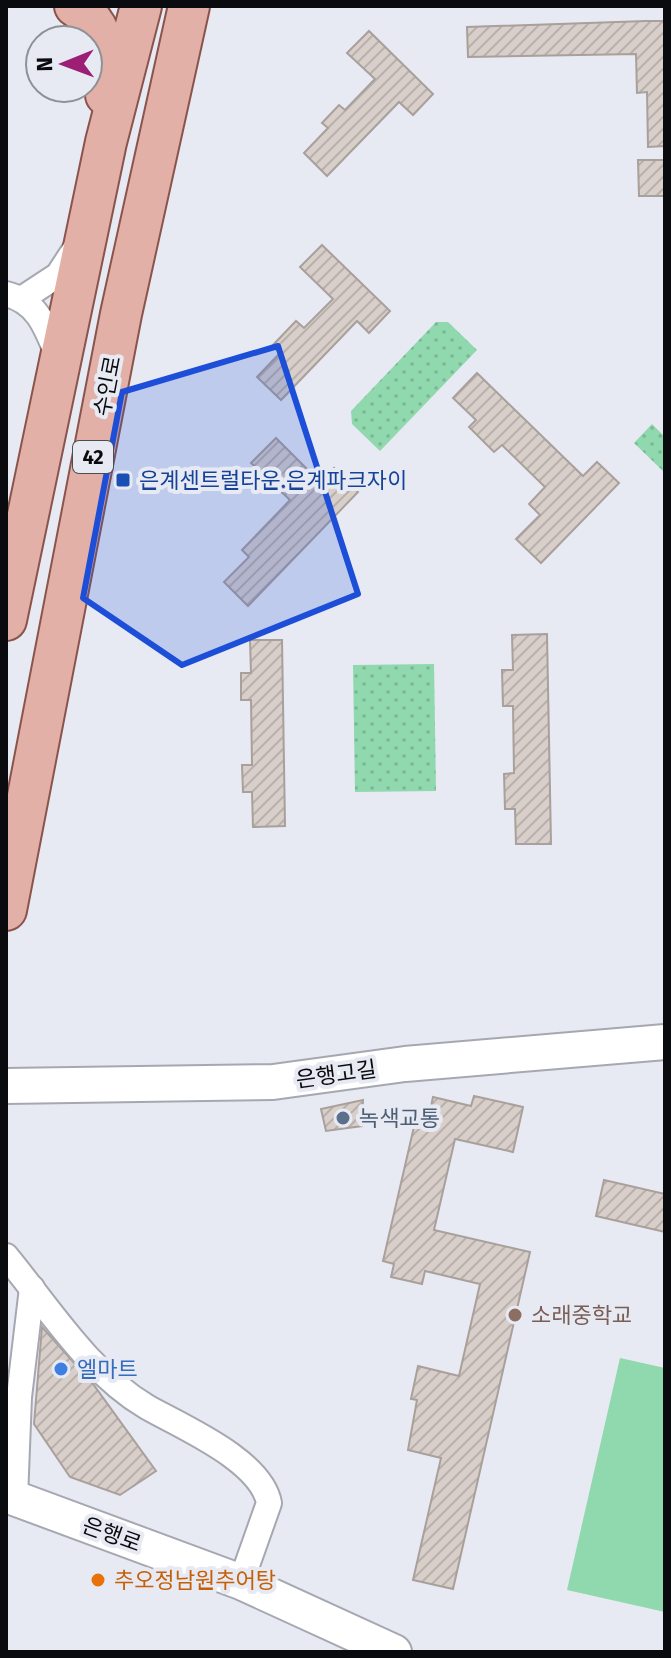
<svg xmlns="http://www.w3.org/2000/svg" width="671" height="1658" font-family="'Fira Sans','Noto Sans KR',sans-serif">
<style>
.green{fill:url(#green-dots)}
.pitch{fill:#90d8ad}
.building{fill:url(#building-hatch);stroke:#a99f9b;stroke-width:2}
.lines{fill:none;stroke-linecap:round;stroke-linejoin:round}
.street-casing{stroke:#a6a8b1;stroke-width:28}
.secondary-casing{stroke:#a6a8b1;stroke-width:38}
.primary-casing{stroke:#8a544c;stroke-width:44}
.street{stroke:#fff;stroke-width:24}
.secondary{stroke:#fff;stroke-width:34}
.primary{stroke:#e2b0a7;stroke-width:40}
.marked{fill:#1d4ed8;fill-opacity:0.2;stroke:#1d4ed8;stroke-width:6;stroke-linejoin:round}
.transit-dot{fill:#1a4fb4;stroke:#e7eaf3;stroke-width:3}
.service-dot{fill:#5c6f8a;stroke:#e7eaf3;stroke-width:3}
.education-dot{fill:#8d6e63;stroke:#e7eaf3;stroke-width:3}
.shop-dot{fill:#3f7fe0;stroke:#e7eaf3;stroke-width:3}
.food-dot{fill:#e8710a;stroke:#e7eaf3;stroke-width:3}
.labels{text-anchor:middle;stroke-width:8;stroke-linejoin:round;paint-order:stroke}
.shield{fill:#e7eaf3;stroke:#4c4e53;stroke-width:2}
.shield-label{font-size:20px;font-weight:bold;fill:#0a0b0e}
.street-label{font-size:22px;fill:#0a0b0e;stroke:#e7eaf3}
.transit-label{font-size:22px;fill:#164399;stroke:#e7eaf3;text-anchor:start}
.service-label{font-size:22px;fill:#4e5e75;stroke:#e7eaf3;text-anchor:start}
.education-label{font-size:22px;fill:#785e54;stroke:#e7eaf3;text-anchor:start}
.shop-label{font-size:22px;fill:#366cbe;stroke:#e7eaf3;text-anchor:start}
.food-label{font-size:22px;fill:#c56008;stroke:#e7eaf3;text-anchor:start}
</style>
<defs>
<pattern id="green-dots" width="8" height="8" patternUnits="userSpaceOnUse" patternTransform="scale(2)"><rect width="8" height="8" fill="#90d8ad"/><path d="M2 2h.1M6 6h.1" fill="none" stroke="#7bb894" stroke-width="1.8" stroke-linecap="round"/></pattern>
<pattern id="building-hatch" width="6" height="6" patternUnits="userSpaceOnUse" patternTransform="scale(2)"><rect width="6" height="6" fill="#d9cfca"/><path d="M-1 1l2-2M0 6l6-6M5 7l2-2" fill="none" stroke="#b9b0ac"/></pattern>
</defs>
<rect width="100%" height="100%" fill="#e7eaf3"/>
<g class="green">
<polygon points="436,322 448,322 477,350 380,451 352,424 351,411"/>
<polygon points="652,424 665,437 665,473 634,443"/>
<polygon points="434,664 436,791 355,792 353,665"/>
</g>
<polygon class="pitch" points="620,1358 665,1368 665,1612 567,1590"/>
<g class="building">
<polygon points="646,21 665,21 665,146 648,147 647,92 637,93 636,54 468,57 467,27"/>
<polygon points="369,31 433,94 413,115 399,102 327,176 304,153 328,128 322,123 339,105 345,110 375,79 347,53"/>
<polygon points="638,160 665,160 665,196 639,196"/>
<polygon points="322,245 390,311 369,333 357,321 281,400 257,377 280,353 272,346 296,321 304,328 333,299 300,267"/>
<polygon points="477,373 583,476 597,462 619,483 541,563 516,539 540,515 529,504 545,487 502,445 494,452 469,427 476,420 453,398"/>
<polygon points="276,438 321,483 334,468 358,492 248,606 224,582 249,557 242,550 290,500 251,463"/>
<polygon points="547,634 551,844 516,844 515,809 505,809 504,774 514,773 513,706 503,706 502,670 513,670 512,635"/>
<polygon points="250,640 282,640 285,826 253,827 252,792 243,792 242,765 252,765 251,700 241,700 241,673 251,673"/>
<polygon points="474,1096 523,1107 513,1152 455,1139 434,1230 530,1252 453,1589 413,1580 441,1458 408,1450 417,1400 411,1399 418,1366 459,1376 480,1284 425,1271 422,1284 391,1277 394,1264 383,1261 416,1118 428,1121 433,1097 471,1106"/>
<polygon points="363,1100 362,1126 326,1131 321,1109"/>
<polygon points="604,1180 665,1194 665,1232 596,1216"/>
<polygon points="42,1327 93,1384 156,1471 120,1495 70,1477 34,1424"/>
</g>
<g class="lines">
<g class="street-casing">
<g id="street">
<path d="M 6,294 C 39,302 47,330 59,359"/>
<polyline points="23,298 58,275 75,249"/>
<path d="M 6,1256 C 49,1308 88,1372 147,1407 C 182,1427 261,1460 269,1503 L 241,1582"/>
<polyline points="15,1498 19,1397 32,1288"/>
</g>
</g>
<g class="secondary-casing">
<g id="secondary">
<polyline points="6,1086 273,1082 405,1064 665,1042"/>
<polyline points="6,1495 241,1582 394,1652"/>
</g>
</g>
<g class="primary-casing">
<g id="primary">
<path d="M 75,6 C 108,26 106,60 106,95"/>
<polyline points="6,620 106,142 141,6"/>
<polyline points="6,910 121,314 189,6"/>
</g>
</g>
<use href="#street" class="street"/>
<use href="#secondary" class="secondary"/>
<use href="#primary" class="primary"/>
</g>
<path class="marked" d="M 278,346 L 358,594 L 182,665 L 83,598 L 122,392 Z"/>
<rect class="transit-dot" x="115" y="472" width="16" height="16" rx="4"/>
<circle class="service-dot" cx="343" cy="1118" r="8"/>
<circle class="education-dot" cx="515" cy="1315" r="8"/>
<circle class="shop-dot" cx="61" cy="1369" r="8"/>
<circle class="food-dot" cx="98" cy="1580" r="8"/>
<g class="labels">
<rect class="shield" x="73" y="441" width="40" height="32" rx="6"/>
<g class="shield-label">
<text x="93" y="464">42</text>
</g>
<g class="street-label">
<text transform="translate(107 386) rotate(-79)" y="8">수인로</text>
<text transform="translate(336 1074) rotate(-8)" y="8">은행고길</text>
<text transform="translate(112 1534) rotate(20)" y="8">은행로</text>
</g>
<g class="transit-label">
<text x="139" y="488">은계센트럴타운.은계파크자이</text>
</g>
<g class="service-label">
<text x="359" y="1126">녹색교통</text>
</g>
<g class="education-label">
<text x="531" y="1323">소래중학교</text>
</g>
<g class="shop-label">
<text x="77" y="1377">엘마트</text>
</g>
<g class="food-label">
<text x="114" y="1588">추오정남원추어탕</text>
</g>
</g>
<rect width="671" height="1658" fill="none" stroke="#0a0b0e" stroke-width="16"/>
<g transform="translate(64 64) rotate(269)"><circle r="38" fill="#e7eaf3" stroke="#8f9197" stroke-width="2"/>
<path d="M0-6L14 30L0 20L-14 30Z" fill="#9c1f75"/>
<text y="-12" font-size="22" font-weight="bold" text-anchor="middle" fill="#0a0b0e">N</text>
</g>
</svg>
